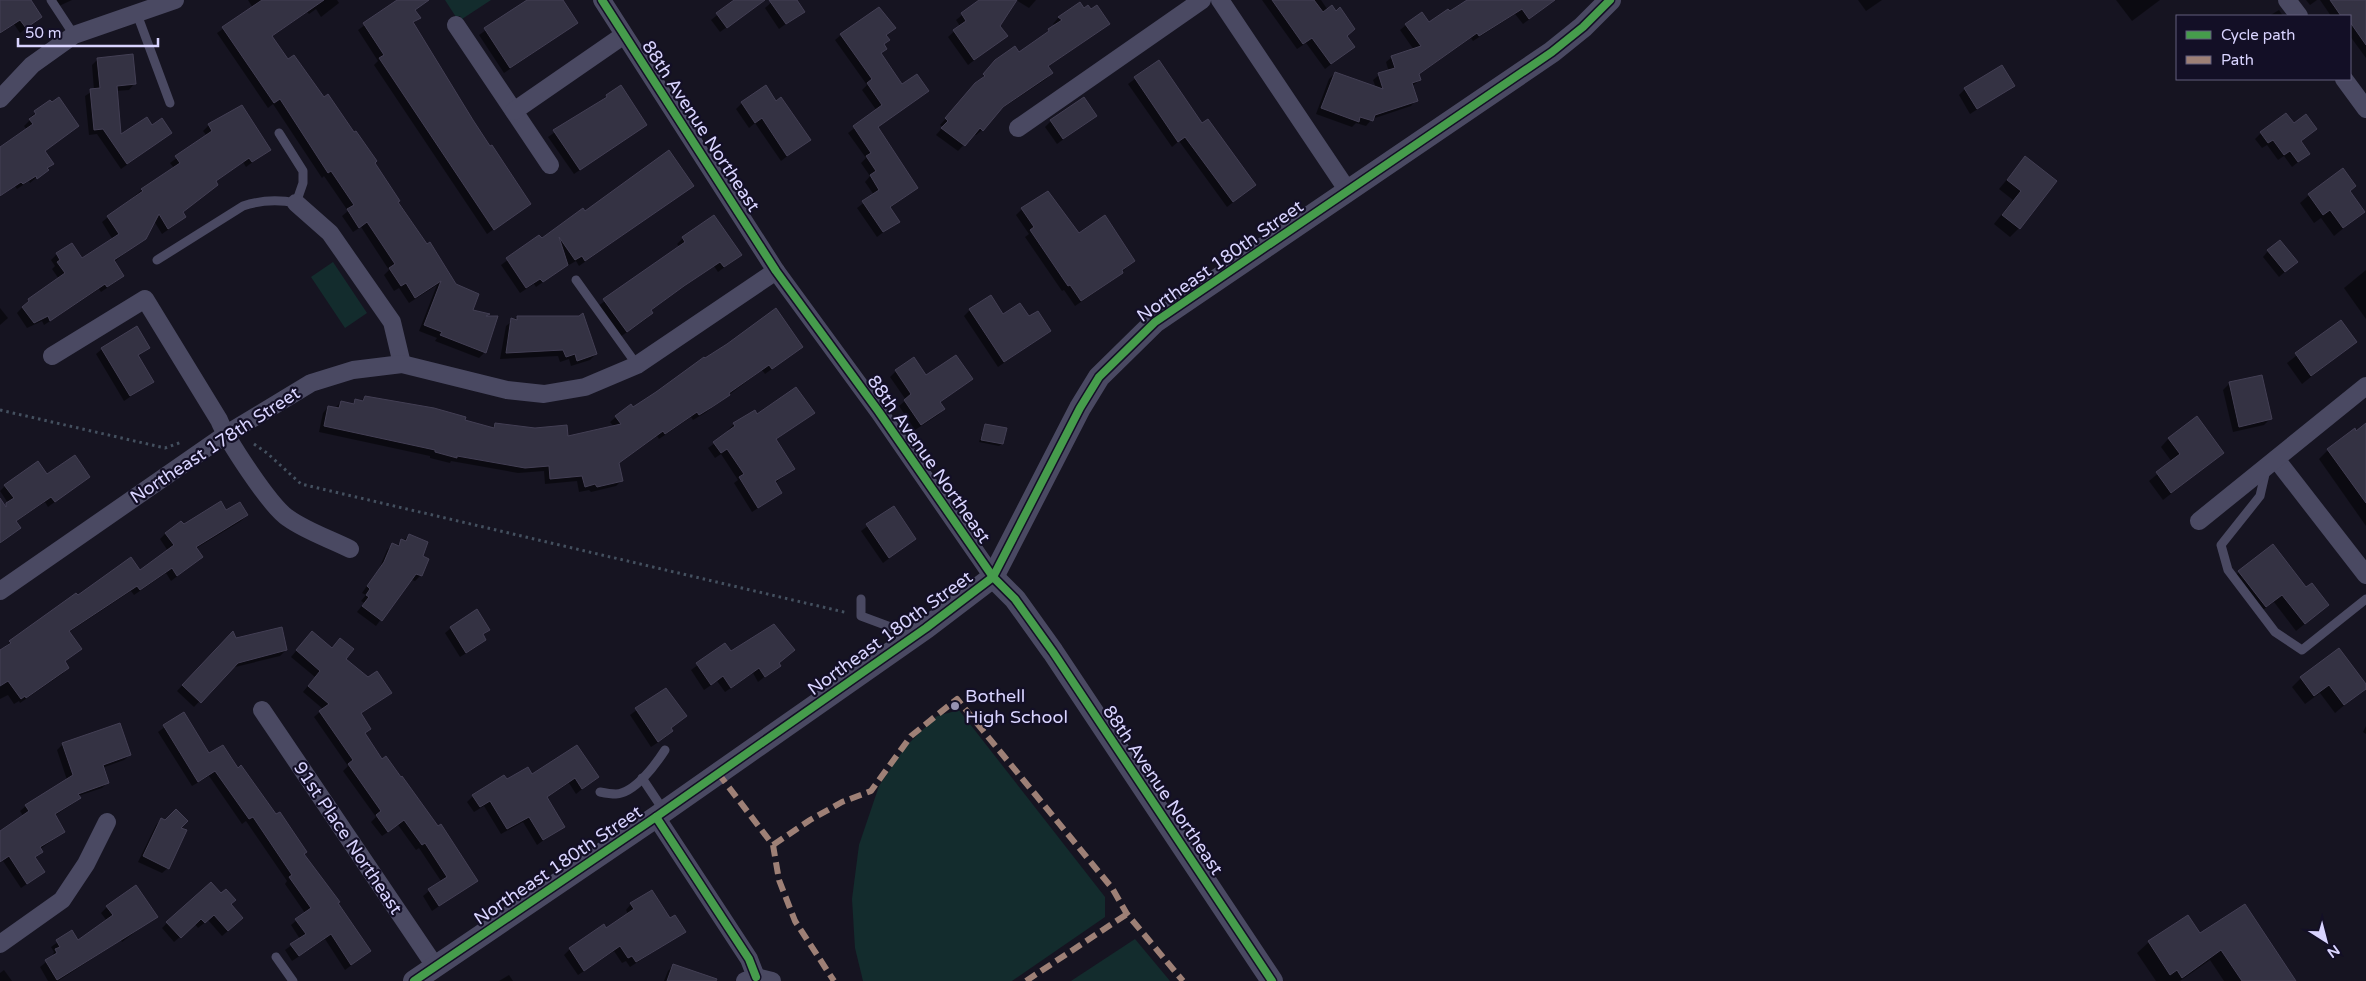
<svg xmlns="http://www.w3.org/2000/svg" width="2366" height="981" font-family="'Varela Round',sans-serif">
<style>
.green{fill:#132c2d}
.shadow{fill:#0007}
.building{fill:#343243;stroke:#433f54}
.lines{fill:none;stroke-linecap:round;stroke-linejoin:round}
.path{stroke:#44505f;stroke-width:3;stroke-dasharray:2.5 4;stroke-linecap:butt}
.service{stroke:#4a4962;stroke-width:9}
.minor{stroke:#4a4962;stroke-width:18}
.tertiary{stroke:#4a4962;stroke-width:22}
.quiet{stroke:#9e8076;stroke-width:6;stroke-dasharray:12 6;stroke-linecap:butt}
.cycleway-casing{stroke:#130f26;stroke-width:11}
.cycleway{stroke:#469c4c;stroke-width:8}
.poi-dot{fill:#9591b1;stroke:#130f26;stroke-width:2}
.labels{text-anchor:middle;stroke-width:4.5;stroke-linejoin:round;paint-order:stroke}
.street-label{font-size:18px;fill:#d9d4ff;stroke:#130f26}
.poi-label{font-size:18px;fill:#d9d4ff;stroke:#130f26;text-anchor:start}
</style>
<rect width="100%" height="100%" fill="#161421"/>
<g class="green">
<polygon points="445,0 491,0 462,19 460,16 456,17"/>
<polygon points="333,262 367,313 345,328 311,277"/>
<polygon points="959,710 1105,897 1105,917 1012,981 863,981 855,948 852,899 859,845 879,786 906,746 937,716"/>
<polygon points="1135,939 1170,981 1071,981"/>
</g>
<g class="shadow">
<polygon points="0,0 29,0 41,17 20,33 14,24 0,34"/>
<polygon points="54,0 72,0 59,6"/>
<polygon points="248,0 337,0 339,3 321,17 316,9 309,14 307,12 271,37 287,61 373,163 471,311 488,314 484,318 485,352 479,358 435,341 437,338 419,331 437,285 409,303 399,288 394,291 384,275 389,270 361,227 353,232 342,216 348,211 324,176 322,178 273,104 268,108 217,33 253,8"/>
<polygon points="400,0 411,0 414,10 419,17 413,24 472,121 529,204 487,234 374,65 378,61 358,30"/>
<polygon points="529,0 562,0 577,23 504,73 479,35"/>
<polygon points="736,0 753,0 757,5 720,32 711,20"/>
<polygon points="774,0 796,0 803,11 779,29 765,8"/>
<polygon points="981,0 1016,0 999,26 1006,36 968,65 948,37 960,26 956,20"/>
<polygon points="1016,0 1036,0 1029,8"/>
<polygon points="1262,0 1321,0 1353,47 1325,69 1306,43 1297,49"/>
<polygon points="1470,0 1551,0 1539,12 1523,24 1515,14 1473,41 1471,38 1418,75 1420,80 1412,86 1416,100 1411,106 1372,119 1366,126 1356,123 1352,127 1316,114 1329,79 1335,73 1376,88 1373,80 1379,75 1389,72 1386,62 1392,57 1414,50 1400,30 1406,25 1429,24"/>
<polygon points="1858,0 1882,0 1866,11"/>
<polygon points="2116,0 2160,0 2132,21"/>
<polygon points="2306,0 2317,0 2310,5"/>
<polygon points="2320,0 2366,0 2366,58 2350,36 2350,16 2331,16"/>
<polygon points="1079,4 1083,10 1109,24 1047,67 1052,73 1046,79 998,111 982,130 976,135 974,134 958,151 936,135 943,127 940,125 979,82 990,67 1019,54 1056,26 1053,24 1058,18"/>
<polygon points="2279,10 2283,16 2269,16"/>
<polygon points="895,28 885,36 880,54 902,86 927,91 877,128 917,188 890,208 898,221 877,237 857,208 874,195 865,182 870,176 861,163 866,158 848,133 877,111 862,90 867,85 835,40 841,35"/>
<polygon points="98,59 134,84 129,90 116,91 120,137 151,126 171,133 121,169 97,134 89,135 85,96 94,90 92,65"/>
<polygon points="1159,61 1202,125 1255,185 1227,207 1179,141 1172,147 1128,84"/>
<polygon points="2013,86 1970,114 1959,95 1965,89"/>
<polygon points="607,96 645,125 574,174 548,137"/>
<polygon points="50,101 78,126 44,152 52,164 46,169 30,183 29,181 17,189 15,186 0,197 0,153 27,130 24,126 30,120 29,118"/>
<polygon points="776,102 809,139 781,161 755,123 749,128 736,109 742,103"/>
<polygon points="1095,116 1057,144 1045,127 1051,121"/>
<polygon points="209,125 269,150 246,167 243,162 215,182 182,212 185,217 179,222 162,234 154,221 144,238 114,262 123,276 117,281 101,292 99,289 44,325 42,321 27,328 17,313 29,300 59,279 52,269 55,266 51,260 57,254 81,260 113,240 102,222 142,190 174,168 170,163 207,136 203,131"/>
<polygon points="2293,125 2315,129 2300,142 2308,154 2292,167 2284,156 2278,160 2267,145 2262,148 2255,139 2261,133"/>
<polygon points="2025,158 2019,228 2010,237 1994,224 2013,200 1999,189"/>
<polygon points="692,186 579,266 576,261 569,265 568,264 536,287 534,284 520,293 501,265 539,237 541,240 585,213"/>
<polygon points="2309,195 2363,212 2334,236 2321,218 2314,223 2300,203"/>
<polygon points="1022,209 1078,234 1133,261 1116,278 1075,306 1064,290 1062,291 1025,237 1029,234 1016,215"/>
<polygon points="683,238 741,255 718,272 714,266 676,292 650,311 652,313 646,319 620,337 598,306 680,247 677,244"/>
<polygon points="2268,251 2296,262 2279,277 2263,257"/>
<polygon points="2366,270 2366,319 2344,288"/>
<polygon points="0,308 8,318 0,325"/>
<polygon points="970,310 1028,318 1049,331 998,367 964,316"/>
<polygon points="517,317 596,354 590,360 571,366 569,359 560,362 558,356 500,359 506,326"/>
<polygon points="2341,321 2355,342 2302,384 2287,363"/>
<polygon points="802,347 765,374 762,370 705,413 693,420 691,417 659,439 657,436 618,464 622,480 616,486 591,492 589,490 579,492 577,481 545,484 544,471 518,473 451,461 450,463 430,458 430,456 319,432 323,413 328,407 335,408 341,402 352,405 356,401 360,402 365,397 434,409 463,421 491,429 495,424 567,438 614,427 610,422 616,417 632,408"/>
<polygon points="148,348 137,356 152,382 124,401 96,354 102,349"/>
<polygon points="896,371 926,377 971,379 939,403 944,409 938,415 915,430 899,406 906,400 890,377"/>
<polygon points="2261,376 2270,419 2264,425 2233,432 2223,390 2229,384"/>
<polygon points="813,413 775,440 793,469 775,483 781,493 752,512 734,483 738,480 721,454 715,458 708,448 730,432 728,430 734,424 757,416"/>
<polygon points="2366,424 2366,526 2319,459 2328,450"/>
<polygon points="985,425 1002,444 999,446 979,442"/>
<polygon points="2169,438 2223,453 2163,500 2149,481 2172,462 2161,447"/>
<polygon points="47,476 88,477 48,507 45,502 15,522 20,528 0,544 0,513 8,503 0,491 5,486"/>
<polygon points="893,507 915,539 883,563 861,531"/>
<polygon points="226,512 247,515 241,521 195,549 202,557 171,581 166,573 134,595 131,591 69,632 81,649 64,662 68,668 62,674 20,703 19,701 14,704 8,695 0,699 0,652 10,642 77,597 140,572 168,551 160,539 165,534"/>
<polygon points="409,536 421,557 421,575 415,581 410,579 376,626 357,612 364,603 361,601 366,595 362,593 379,569 387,550 393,544 396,546"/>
<polygon points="2239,572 2306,589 2328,605 2296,631 2274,602 2257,614 2231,580"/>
<polygon points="451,628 489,630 482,636 485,639 479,645 460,657 445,633"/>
<polygon points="312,632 368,679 390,692 360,714 364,734 382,760 476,880 432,911 423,896 441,881 419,848 416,850 398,825 382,836 371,822 376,817 343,771 348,766 314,717 323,709 303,692 315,677 291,657"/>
<polygon points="232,633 236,640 286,650 280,656 231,668 194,707 177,691"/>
<polygon points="725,645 730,653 779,665 758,682 753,673 725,692 717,681 704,690 691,670"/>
<polygon points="2301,678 2366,686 2366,687 2335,713 2320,693 2305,704 2292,687"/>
<polygon points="665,689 686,716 670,729 671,731 666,737 651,747 630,715"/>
<polygon points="184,713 209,755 238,769 303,855 370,951 345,970 325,939 292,961 285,950 300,939 291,925 305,913 285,884 287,881 246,821 242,824 209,776 192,786 158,732"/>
<polygon points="2366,726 2366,734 2363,732"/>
<polygon points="63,744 130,755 124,760 102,768 107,783 102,788 78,796 80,798 74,803 54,816 64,832 40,849 42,852 35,858 44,872 21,888 3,861 0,863 0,832 24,817 20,811 26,806 67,780 57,750"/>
<polygon points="532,775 597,777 576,794 569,783 546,798 563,826 537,845 523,822 501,834 484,806 474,812 467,802 473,796"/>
<polygon points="161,819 179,828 168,868 162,873 138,862 156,825"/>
<polygon points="631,904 670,920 684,932 630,967 626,961 622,963 614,951 578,975 564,955 570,949 606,930 628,914 626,910"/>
<polygon points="229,905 236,924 222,936 208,920 198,928 195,924 174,942 162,928 167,923"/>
<polygon points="107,907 156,916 122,942 121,940 58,981 48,981 40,967 51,958 54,952 51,947 72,932 78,941 107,921 101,913"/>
<polygon points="2199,935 2294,981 2224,981 2210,960 2180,981 2156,981 2137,953 2149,942"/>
<polygon points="674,965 699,981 664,981 668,971"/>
<polygon points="4,970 12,981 0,981 0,973"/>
<polygon points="509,975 513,981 499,981"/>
</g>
<g class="building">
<polygon points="0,0 31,0 42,17 26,28 20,20 0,33"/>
<polygon points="262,0 324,0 272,36 288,59 294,55 324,97 328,94 354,132 356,131 377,161 375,163 400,201 398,202 427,244 430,242 456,284 479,294 473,310 490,314 486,316 498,316 486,353 440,335 442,332 424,325 441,281 415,298 406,283 401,286 389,268 395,264 367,222 359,228 347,209 354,205 331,171 328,173 280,99 274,103 222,27"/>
<polygon points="397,0 429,0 415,10 421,18 413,22 473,120 490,146 492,145 531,204 494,230 379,58 384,55 363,23"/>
<polygon points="527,0 563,0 578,23 510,68 484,28"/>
<polygon points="734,0 765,0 727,28 716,13"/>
<polygon points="769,0 797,0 805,12 786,24"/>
<polygon points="979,0 1017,0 1000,26 1008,36 974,60 953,30 966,21 961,13"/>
<polygon points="1272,0 1314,0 1323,12 1332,5 1336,11 1340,7 1355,29 1347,36 1355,47 1331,64 1312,38 1303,44"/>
<polygon points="1467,0 1555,0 1529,19 1522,9 1479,36 1477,33 1419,74 1421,80 1412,83 1418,101 1375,115 1373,121 1360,117 1359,122 1321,108 1335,72 1383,89 1378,73 1395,68 1391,56 1421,46 1405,24 1422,12 1429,22 1448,9 1450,11"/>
<polygon points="2330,0 2366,0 2366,45 2350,22 2350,16 2341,16"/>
<polygon points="1080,2 1084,8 1088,5 1091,9 1097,5 1110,24 1048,66 1053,73 1003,107 983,131 980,128 965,146 941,128 948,121 945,118 975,83 985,76 983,74 995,60 1015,46 1019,52 1049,31 1048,29 1062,20 1058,17"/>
<polygon points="879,7 896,28 886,35 890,40 884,44 887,49 881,53 902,84 917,74 929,91 878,127 918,188 890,207 900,222 883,232 862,201 879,190 870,175 876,171 866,156 871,153 853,126 882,105 867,83 872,79 840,34"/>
<polygon points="133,54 136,84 117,86 121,134 147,117 152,125 162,118 172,133 127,164 103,129 94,130 90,89 100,88 97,58"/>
<polygon points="1159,60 1202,123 1208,119 1256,185 1233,202 1185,137 1178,142 1134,77"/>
<polygon points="2002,65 2015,86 1977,109 1964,88"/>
<polygon points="621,85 647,125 580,170 553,130 607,97 606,95"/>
<polygon points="766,85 776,101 781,97 811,140 787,156 762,118 755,123 741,102"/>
<polygon points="59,97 79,126 45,151 54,164 47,168 49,170 37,179 36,176 23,184 21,182 0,196 0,147 33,124 29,119 36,114 34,111 50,100 52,102"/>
<polygon points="1084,97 1097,116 1063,139 1050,120"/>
<polygon points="242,105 271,150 252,162 249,158 216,181 218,185 183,212 186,217 168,229 159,214 146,239 114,260 124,276 107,287 105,284 50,321 48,316 34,323 22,307 29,301 28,299 65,273 57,262 60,260 56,253 72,243 82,258 119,234 107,216 143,191 141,189 180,163 175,156 212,131 208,124"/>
<polygon points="2286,113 2294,123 2306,114 2317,129 2301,141 2310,154 2298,162 2290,151 2284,155 2273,140 2268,143 2260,132"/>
<polygon points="669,150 694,186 585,261 582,256 575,260 559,237 568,265 543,282 540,279 526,288 506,258 539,235 542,238 583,208 585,211"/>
<polygon points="2025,156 2057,181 2020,229 2002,215 2021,191 2007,180"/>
<polygon points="2343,168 2356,186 2350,191 2365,212 2343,228 2330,210 2323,215 2308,194"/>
<polygon points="1048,191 1079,233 1105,215 1135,261 1122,270 1123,273 1081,301 1070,285 1068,286 1030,230 1034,227 1021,208"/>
<polygon points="714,215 742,255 724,267 720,262 684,286 651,310 653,313 627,332 603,299 685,242 682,237"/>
<polygon points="2280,240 2298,262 2285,272 2267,250"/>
<polygon points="991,295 1003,314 1020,303 1029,316 1038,311 1051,331 1004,362 969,309"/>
<polygon points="776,308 803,347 772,369 769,365 729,393 730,395 712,407 699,415 697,412 665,434 663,431 619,463 623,481 597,487 595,484 585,487 582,476 550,479 549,466 525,468 457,456 457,458 435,452 435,450 324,426 328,406 339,408 341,401 354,404 355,399 363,401 365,396 434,408 466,417 465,420 494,428 495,423 535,428 567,425 568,436 621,424 615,416 631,404 633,407 656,392 704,357 705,358 727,344"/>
<polygon points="583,313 597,354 577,361 575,354 566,357 563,350 506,353 511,318 517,320 517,316 579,316"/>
<polygon points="2341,320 2357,342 2311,376 2295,353"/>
<polygon points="137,326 150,348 138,355 154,382 130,396 101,348"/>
<polygon points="956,355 973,379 940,402 945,409 921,425 904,400 911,394 895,370 914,357 926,375"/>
<polygon points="2262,375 2272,419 2239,427 2229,382"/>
<polygon points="796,387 815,413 776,439 795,469 775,481 782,493 758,508 739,477 744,474 727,449 721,453 713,442 735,426 733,423 755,410 757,414"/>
<polygon points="2197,416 2224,453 2171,493 2156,472 2180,454 2168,438"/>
<polygon points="2366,423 2366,503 2327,449 2355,428 2356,431"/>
<polygon points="985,424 1007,428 1003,444 981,440"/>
<polygon points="75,455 90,477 55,502 51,497 16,521 21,528 0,543 0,498 6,507 6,503 14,498 4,485 38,461 47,474"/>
<polygon points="221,501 226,510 240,502 248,515 196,547 203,557 177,576 172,568 140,590 137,586 69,631 82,649 65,661 69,668 26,698 25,696 21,699 8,681 0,686 0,650 11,643 9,641 76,593 78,595 131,557 140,570 174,545 165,533 181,521 184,524"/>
<polygon points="894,506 916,539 889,558 866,524"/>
<polygon points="409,534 428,542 423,556 429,559 422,576 416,574 382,621 362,606 369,597 366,595 370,589 367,586 384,562 392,543 399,546 401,539 406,541"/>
<polygon points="2273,544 2306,587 2312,583 2329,605 2305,624 2282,595 2266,607 2238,571"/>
<polygon points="477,609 490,630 483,634 486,640 466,653 450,627"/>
<polygon points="774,624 795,650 779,663 781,666 765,677 759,668 731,688 723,676 711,685 696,663 725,643 731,651"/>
<polygon points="282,627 287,650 238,663 201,703 182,685 233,631 236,638"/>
<polygon points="312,631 332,648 340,638 354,649 346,659 368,677 377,671 392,693 361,713 371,729 365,733 382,759 386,756 401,777 402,776 438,826 441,824 478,881 439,906 428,889 447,877 425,843 422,845 404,820 388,832 376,815 381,811 348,764 353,760 319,711 329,704 308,686 320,671 296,650"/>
<polygon points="2339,648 2366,684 2366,689 2344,705 2329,685 2314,696 2300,677"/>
<polygon points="666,688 687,716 671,728 673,731 658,742 635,708"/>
<polygon points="184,712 209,753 223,745 238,768 241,765 276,814 280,812 307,852 304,854 340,902 338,903 371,951 351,965 331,934 299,956 290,944 306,934 295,919 311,908 289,877 292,875 253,817 249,819 215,771 198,782 163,725"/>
<polygon points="120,723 131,755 103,765 109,783 78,794 81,798 55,814 65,832 40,847 43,852 35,857 45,872 27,884 9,856 0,862 0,831 29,811 25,805 73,775 62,743"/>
<polygon points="577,745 599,777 582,789 575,778 547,797 565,827 543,840 529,817 507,829 490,801 480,807 472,795 504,775 507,779 528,767 532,774"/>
<polygon points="176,809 188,821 181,828 187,830 169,869 143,856 161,818 165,820"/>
<polygon points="211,882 221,893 226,889 236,900 231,904 243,918 228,931 214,915 205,923 201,919 181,938 166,922"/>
<polygon points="136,885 158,917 57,980 45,960 57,953 55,949 60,947 56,940 72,930 78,940 113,915 106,906"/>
<polygon points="652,890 670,918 675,915 686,932 636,962 632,956 628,958 620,946 584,971 569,948 604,924 606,928 634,909 630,903"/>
<polygon points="2245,904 2296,981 2242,981 2221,950 2182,978 2177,970 2170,975 2148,941 2188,915 2200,933"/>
<polygon points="673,964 717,979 716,981 667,981"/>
</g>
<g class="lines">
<g class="path">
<polyline points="0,410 165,448 182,442"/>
<polyline points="254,444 267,453 301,484 848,613"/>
</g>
<g class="service">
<polyline points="51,0 74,35"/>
<polyline points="137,14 170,103"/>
<path d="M 157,260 L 243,206 C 261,200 277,199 296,203 L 303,183 L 303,171 L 279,133"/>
<polyline points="576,280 637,365"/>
<polyline points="2266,470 2260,496 2221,545 2228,570 2275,632 2302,650 2366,599"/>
<polyline points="861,599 861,616 912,635"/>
<polyline points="642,778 664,811"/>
<path d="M 600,792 C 605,793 611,794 616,794 C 635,793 656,764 665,750"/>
<polyline points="276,957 293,981"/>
</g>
<g class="minor">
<polyline points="602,0 776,271 879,412 993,577"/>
<polyline points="1220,0 1348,191"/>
<polyline points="2287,0 2299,16"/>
<polyline points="456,25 550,165"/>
<polyline points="2344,79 2366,109"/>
<polyline points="0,99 32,65 74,35 175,0"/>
<polyline points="514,111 624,35"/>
<polyline points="1018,128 1202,0"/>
<polyline points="296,203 330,233 392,322 402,364"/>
<path d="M 52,356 L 145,299 L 219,420 C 227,440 270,506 288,518 C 306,531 330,539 350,549"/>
<polyline points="2276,459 2366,575"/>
<polyline points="2199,521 2366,386"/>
<polyline points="0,591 225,435 311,383 353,370 402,364 507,390 544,394 585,387 637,365 776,271"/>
<polyline points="262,710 435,966"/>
<polyline points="656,817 749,959 756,977"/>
<polyline points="0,944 62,900 86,864 107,822"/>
<polyline points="745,981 756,977 772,981"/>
</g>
<g class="tertiary">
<polyline points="993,577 1015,599 1053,652 1272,981"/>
<polyline points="414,981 656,817 926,628 993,577 1080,408 1099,377 1155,322 1552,52 1583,27 1610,0"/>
</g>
<g class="quiet">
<polyline points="718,773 773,845 779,880 795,921 834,981"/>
<polyline points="773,845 810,820 842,802 871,791 911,736 957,699 1112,888 1127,914 1183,981"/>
<polyline points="1026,981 1127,914"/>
</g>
<g class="cycleway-casing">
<g id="cycleway">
<polyline points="602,0 776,271 879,412 993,577 1015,599 1053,652 1272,981"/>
<polyline points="656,817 749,959 756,977"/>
<polyline points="414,981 656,817 926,628 993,577 1080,408 1099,377 1155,322 1552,52 1583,27 1610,0"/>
</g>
</g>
<use href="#cycleway" class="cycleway"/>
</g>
<circle class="poi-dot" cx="955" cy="706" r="5"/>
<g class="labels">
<g class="street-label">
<text transform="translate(701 126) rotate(57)" y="6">88th Avenue Northeast</text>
<text transform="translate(1220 261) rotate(-35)" y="6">Northeast 180th Street</text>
<text transform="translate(215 445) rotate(-33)" y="6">Northeast 178th Street</text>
<text transform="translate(929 459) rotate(55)" y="6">88th Avenue Northeast</text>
<text transform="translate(890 633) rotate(-36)" y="6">Northeast 180th Street</text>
<text transform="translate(1163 790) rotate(56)" y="6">88th Avenue Northeast</text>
<text transform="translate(348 838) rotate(56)" y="6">91st Place Northeast</text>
<text transform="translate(558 865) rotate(-34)" y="6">Northeast 180th Street</text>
</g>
<g class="poi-label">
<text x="965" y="702">Bothell<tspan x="965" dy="21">High School</tspan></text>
</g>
</g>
<rect x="2176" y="15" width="175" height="65" fill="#130f26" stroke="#625e7d"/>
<rect x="2186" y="31" width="25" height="8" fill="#469c4c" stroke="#625e7d"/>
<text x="2221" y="40" font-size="15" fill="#d9d4ff">Cycle path</text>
<rect x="2186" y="56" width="25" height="8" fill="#9e8076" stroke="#625e7d"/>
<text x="2221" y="65" font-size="15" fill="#d9d4ff">Path</text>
<g transform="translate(2326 941) rotate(144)" stroke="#130f26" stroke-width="4" paint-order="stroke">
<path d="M0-4L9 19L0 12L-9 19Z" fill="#d9d4ff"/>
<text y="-8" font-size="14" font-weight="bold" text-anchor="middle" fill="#d9d4ff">N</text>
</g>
<path d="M18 38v8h140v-8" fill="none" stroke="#d9d4ff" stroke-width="2.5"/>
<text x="25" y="38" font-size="15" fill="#d9d4ff" stroke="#130f26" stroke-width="4" paint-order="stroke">50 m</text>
</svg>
